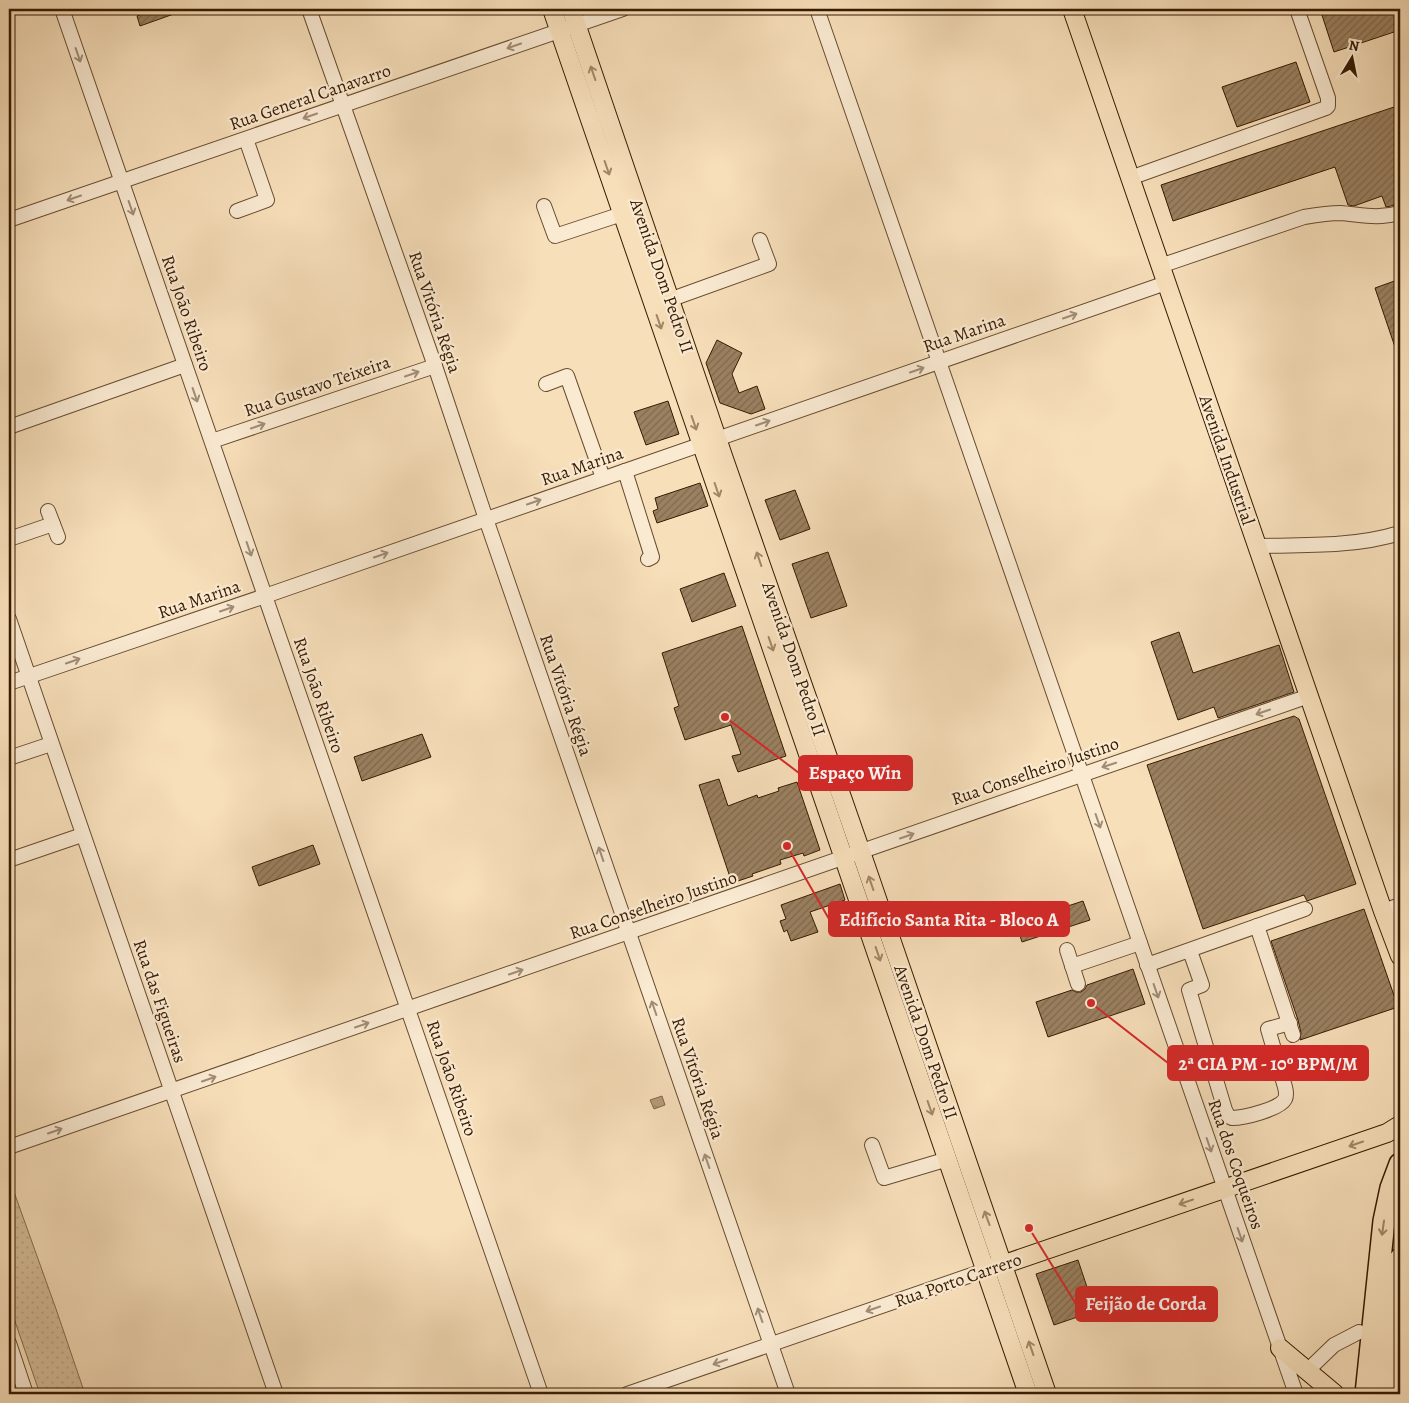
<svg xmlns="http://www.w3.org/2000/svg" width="1409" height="1403" font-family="Alegreya,serif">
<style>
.grass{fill:url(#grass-dots);stroke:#866c4e}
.water{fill:url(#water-ripples);stroke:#83684a}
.building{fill:url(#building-hatch);stroke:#371b01}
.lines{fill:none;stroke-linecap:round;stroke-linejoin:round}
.minor-casing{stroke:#674c2f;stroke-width:16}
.major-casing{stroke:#371b01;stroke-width:20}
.highway-casing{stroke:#371b01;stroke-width:24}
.minor{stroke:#faead2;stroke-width:14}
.major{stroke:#f7dfba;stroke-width:18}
.highway{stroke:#f7dfba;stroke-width:21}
.oneway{stroke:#a28d74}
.oneway2{stroke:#a18767}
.labels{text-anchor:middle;stroke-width:4.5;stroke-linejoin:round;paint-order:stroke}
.street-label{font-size:18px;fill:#371b01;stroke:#faead2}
.leader{fill:none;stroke:#d62828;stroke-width:2}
.callout-dot{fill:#d62828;stroke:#faead2;stroke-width:2}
.callout{fill:#d62828;stroke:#d62828;stroke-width:2}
.callout-label{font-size:19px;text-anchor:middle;font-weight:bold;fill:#fff}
</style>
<defs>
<pattern id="grass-dots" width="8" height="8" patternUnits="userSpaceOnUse" patternTransform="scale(1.25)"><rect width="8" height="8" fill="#d6be9b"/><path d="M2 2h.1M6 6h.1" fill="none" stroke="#b8a384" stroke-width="1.8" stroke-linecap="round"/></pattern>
<pattern id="water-ripples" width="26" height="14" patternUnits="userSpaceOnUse" patternTransform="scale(1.25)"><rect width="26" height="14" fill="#b69c7b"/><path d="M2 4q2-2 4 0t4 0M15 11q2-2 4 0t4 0" fill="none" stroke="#957e62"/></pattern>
<pattern id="building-hatch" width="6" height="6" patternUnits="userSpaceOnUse" patternTransform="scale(1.25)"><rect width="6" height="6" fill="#9b8161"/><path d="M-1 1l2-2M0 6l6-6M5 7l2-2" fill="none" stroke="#7f694e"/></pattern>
</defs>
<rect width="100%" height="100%" fill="#f7dfba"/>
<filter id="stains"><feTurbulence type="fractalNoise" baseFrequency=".004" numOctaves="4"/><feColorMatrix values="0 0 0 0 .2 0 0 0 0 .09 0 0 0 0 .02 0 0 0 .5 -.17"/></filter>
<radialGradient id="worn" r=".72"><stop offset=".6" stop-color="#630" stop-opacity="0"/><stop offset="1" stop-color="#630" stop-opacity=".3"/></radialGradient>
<polygon class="grass" points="9,1178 56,1309 85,1394 40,1394 9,1304"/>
<polygon class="water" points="662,1096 665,1105 654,1109 650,1100"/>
<g class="building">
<polygon points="142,9 184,9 185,10 140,26 137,16 144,13"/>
<polygon points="1320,9 1400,9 1400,30 1334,52"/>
<polygon points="1296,62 1310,102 1237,127 1222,87"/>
<polygon points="1400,105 1400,204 1386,207 1382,196 1354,206 1348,205 1335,167 1173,221 1161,185"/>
<polygon points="1400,279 1400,356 1398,356 1375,288"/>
<polygon points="717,340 742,353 732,374 739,393 757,386 765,409 751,414 720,403 706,363"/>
<polygon points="668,401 679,434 646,445 634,412"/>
<polygon points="700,483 708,506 657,523 653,511 658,509 655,498"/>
<polygon points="795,490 810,529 780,540 765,500"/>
<polygon points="828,552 847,606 811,618 792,564"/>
<polygon points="724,573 736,606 692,622 680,589"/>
<polygon points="742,626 786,756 738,772 732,756 741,754 731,725 685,740 674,708 679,706 662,653"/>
<polygon points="1179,632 1193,673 1279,645 1294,692 1218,718 1214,707 1178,720 1151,642"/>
<polygon points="1294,716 1299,719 1356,884 1307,901 1304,895 1203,929 1147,765"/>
<polygon points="422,734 431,757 362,781 354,757"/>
<polygon points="719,779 728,806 757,795 758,798 779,791 778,788 797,782 820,850 804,856 803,853 780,860 781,864 752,874 753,876 732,883 699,785"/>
<polygon points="313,845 320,864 259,886 252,867"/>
<polygon points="840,884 845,900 810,912 818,932 791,941 787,930 784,932 780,921 786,919 781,905"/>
<polygon points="1083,901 1090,920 1022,942 1016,923"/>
<polygon points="1364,909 1398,1007 1300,1040 1301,1033 1298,1020 1271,941"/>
<polygon points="1133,969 1145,1004 1048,1037 1036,1002 1072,990 1076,992 1081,992 1085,989 1087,985"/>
<polygon points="1078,1260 1095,1311 1054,1325 1036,1274"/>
</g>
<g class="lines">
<g class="minor-casing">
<g id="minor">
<polyline points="62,9 541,1394"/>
<polyline points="309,9 435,366 486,519 788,1394"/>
<polyline points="817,9 1296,1394"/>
<polyline points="1130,178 1326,108 1328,106 1328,98 1297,9"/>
<polyline points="544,206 555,236 622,214"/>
<polyline points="237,211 267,200 246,139"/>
<polyline points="9,220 623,9"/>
<path d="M 1160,266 L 1304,217 C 1316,215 1328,213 1340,213 C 1364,215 1376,219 1400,213"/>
<polyline points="669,300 769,264 760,240"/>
<polyline points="546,384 567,376 603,478"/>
<polyline points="9,427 185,365"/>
<polyline points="212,441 435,366"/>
<polyline points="625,471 652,557 648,559"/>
<polyline points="48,511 58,537"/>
<polyline points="9,539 53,524"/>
<path d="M 1257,546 C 1304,545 1355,547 1400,533"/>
<polyline points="9,619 276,1394"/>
<polyline points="9,683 265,596 1166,283"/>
<polyline points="9,758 51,744"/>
<polyline points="9,860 82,835"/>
<polyline points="1383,911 1400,905"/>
<polyline points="1257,926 1293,1035"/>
<polyline points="1067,950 1078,984"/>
<path d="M 1190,951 L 1202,985 L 1189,990 L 1225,1110 L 1228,1116 L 1232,1118 C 1244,1118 1280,1109 1285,1099 C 1287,1095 1286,1091 1285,1087 L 1268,1029 L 1290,1023"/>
<polyline points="1147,965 1305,909"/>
<polyline points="1072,966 1140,943"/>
<polyline points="872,1145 884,1178 948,1159"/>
<polyline points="9,1147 1309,696"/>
<polyline points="9,1343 26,1394"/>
<polyline points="1308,1370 1334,1345 1359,1332"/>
<polyline points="627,1394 986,1270"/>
</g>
</g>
<g class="major-casing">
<g id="major">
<polyline points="552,9 1028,1394"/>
<polyline points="571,9 724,459 861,852 1047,1394"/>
<polyline points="1072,9 1383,911 1400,956"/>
<polyline points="993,1268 1387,1133 1400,1125"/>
<polyline points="1280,1348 1335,1394"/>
</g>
</g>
<g class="highway-casing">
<g id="highway">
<polyline points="1366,1394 1384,1221 1391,1188 1400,1164"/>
<polyline points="1385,1394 1400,1259"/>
</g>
</g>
<use href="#minor" class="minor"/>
<use href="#major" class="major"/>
<use href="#highway" class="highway"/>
</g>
<defs><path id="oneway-shaft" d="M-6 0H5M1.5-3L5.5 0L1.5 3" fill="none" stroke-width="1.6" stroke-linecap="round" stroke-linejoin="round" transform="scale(1.25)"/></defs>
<g class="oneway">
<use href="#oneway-shaft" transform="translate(514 46) rotate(161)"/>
<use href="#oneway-shaft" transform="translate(78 55) rotate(71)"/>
<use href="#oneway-shaft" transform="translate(310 116) rotate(161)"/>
<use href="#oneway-shaft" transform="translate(74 198) rotate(161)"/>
<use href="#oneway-shaft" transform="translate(131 208) rotate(71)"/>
<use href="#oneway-shaft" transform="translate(1070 316) rotate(-19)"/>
<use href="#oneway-shaft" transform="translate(917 370) rotate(-19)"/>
<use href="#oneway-shaft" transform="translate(412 374) rotate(-19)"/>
<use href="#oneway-shaft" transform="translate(195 395) rotate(71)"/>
<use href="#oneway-shaft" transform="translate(763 423) rotate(-19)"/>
<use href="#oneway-shaft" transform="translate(258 426) rotate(-19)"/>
<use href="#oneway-shaft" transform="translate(534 502) rotate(-19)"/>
<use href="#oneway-shaft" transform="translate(249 549) rotate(71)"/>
<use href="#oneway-shaft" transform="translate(381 555) rotate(-19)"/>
<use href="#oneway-shaft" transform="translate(227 609) rotate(-19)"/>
<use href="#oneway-shaft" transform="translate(73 661) rotate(-19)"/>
<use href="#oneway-shaft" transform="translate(1263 712) rotate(161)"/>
<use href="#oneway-shaft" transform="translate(1109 765) rotate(162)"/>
<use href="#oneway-shaft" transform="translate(1098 821) rotate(71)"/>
<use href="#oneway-shaft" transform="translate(907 836) rotate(-19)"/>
<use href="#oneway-shaft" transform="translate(601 854) rotate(-109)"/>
<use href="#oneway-shaft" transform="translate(516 972) rotate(-19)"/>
<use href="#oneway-shaft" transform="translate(1156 991) rotate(71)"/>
<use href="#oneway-shaft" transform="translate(654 1008) rotate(-109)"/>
<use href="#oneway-shaft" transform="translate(362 1025) rotate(-19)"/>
<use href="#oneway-shaft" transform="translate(209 1079) rotate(-19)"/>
<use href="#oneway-shaft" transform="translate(55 1131) rotate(-19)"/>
<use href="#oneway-shaft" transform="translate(1209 1145) rotate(71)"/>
<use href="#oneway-shaft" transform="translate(707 1161) rotate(-109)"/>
<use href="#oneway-shaft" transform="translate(1240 1235) rotate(71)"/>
<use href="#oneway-shaft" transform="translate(873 1309) rotate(161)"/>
<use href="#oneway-shaft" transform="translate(760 1315) rotate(-109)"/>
<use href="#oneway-shaft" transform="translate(720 1362) rotate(161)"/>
</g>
<g class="oneway2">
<use href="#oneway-shaft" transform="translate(593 73) rotate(-109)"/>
<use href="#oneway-shaft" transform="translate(607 168) rotate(71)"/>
<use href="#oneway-shaft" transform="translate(659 322) rotate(71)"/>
<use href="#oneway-shaft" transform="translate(694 423) rotate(71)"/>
<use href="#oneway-shaft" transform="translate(717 490) rotate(71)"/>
<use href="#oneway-shaft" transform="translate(759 559) rotate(-109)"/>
<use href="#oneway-shaft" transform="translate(771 644) rotate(71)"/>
<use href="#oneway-shaft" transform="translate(871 883) rotate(-109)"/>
<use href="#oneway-shaft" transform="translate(878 954) rotate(71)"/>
<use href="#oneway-shaft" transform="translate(930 1108) rotate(71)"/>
<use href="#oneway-shaft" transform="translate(1356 1144) rotate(161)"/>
<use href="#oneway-shaft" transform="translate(1186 1202) rotate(161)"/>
<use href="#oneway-shaft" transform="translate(987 1218) rotate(-110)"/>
<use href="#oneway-shaft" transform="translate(1383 1228) rotate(98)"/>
<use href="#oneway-shaft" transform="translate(1031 1348) rotate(-109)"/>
</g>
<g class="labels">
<g class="street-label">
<text transform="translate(310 97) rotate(-19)" y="6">Rua General Canavarro</text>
<text transform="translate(662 276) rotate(71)" y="6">Avenida Dom Pedro II</text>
<text transform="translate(435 312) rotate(71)" y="6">Rua Vitória Régia</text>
<text transform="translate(187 313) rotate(71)" y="6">Rua João Ribeiro</text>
<text transform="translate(964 333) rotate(-19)" y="6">Rua Marina</text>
<text transform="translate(317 386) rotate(-19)" y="6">Rua Gustavo Teixeira</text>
<text transform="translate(1227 460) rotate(71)" y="6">Avenida Industrial</text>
<text transform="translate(582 466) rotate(-19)" y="6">Rua Marina</text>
<text transform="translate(199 599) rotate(-19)" y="6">Rua Marina</text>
<text transform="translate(794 659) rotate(71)" y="6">Avenida Dom Pedro II</text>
<text transform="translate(319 695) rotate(71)" y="6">Rua João Ribeiro</text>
<text transform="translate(566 695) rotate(71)" y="6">Rua Vitória Régia</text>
<text transform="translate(1035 771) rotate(-19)" y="6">Rua Conselheiro Justino</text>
<text transform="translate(653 905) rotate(-19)" y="6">Rua Conselheiro Justino</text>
<text transform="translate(160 1001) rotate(71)" y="6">Rua das Figueiras</text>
<text transform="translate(926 1042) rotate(71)" y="6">Avenida Dom Pedro II</text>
<text transform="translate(452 1078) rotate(71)" y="6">Rua João Ribeiro</text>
<text transform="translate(698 1078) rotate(71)" y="6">Rua Vitória Régia</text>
<text transform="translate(1236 1164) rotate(71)" y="6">Rua dos Coqueiros</text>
<text transform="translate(958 1280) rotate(-19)" y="6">Rua Porto Carrero</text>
</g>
</g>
<path class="leader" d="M725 717L799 773M787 846L829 919M1091 1003L1168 1063M1029 1228L1076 1304"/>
<g class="callout-dot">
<circle cx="725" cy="717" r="5"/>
<circle cx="787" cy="846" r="5"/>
<circle cx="1091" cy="1003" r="5"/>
<circle cx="1029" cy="1228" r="5"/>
</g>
<g class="callout">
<rect x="799" y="756" width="113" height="34" rx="5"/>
<rect x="829" y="902" width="240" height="34" rx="5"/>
<rect x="1168" y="1046" width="200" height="34" rx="5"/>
<rect x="1076" y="1287" width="141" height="34" rx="5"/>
</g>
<g class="callout-label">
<text x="855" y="779">Espaço Win</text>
<text x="949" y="926">Edifício Santa Rita - Bloco A</text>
<text x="1268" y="1070">2ª CIA PM - 10º BPM/M</text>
<text x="1146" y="1310">Feijão de Corda</text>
</g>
<rect width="1409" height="1403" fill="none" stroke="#f7dfba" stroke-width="30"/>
<rect x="10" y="10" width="1389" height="1383" fill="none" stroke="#371b01" stroke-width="2.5"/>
<rect x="15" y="15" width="1379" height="1373" fill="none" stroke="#371b01"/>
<g transform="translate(1352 58) rotate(10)" stroke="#faead2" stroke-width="4" paint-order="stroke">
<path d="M0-4L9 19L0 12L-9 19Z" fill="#371b01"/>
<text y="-8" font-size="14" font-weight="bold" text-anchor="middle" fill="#371b01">N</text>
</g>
<rect width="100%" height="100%" filter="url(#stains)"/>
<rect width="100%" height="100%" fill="url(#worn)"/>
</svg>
